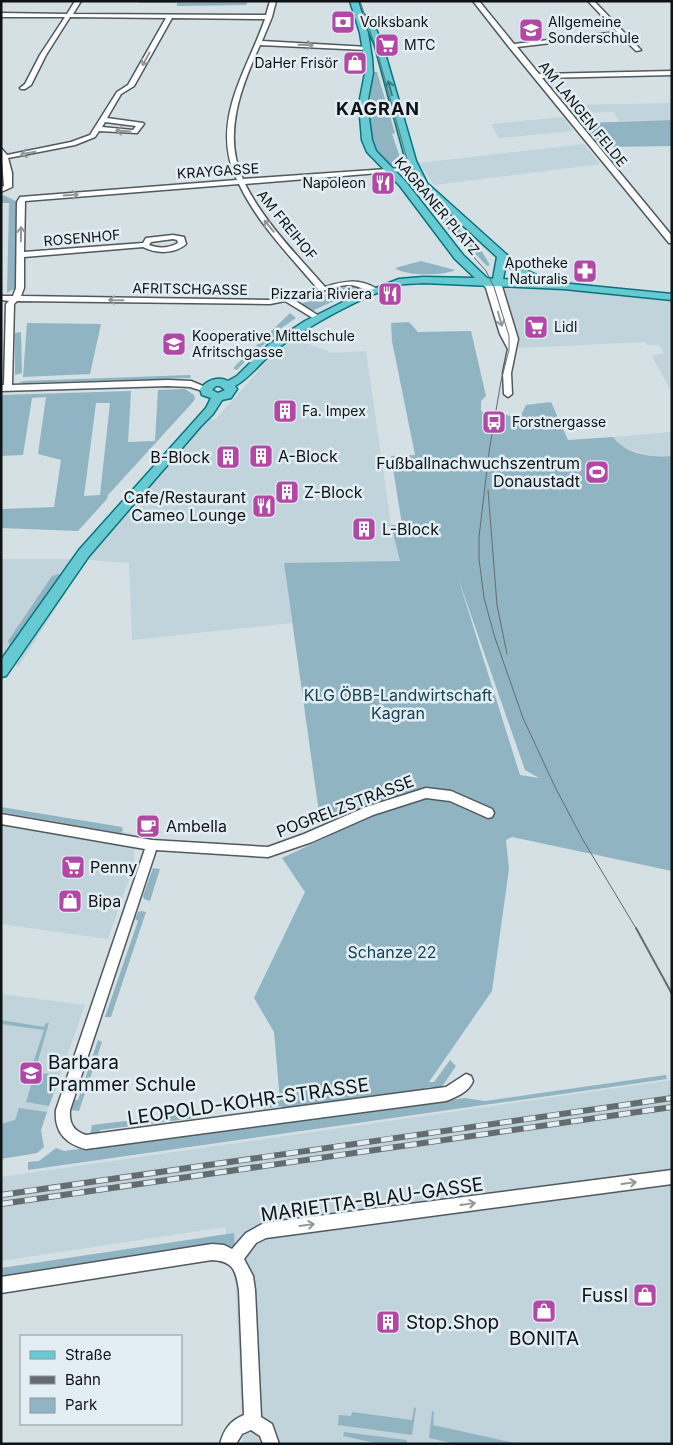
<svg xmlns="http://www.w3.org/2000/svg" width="673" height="1445" font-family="Inter,sans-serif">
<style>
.built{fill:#c1d3db}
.green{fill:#91b4c3;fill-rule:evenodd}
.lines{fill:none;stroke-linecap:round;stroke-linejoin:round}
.minor-casing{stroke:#50595e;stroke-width:3}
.major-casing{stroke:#07737d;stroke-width:3}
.minor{fill:#fff;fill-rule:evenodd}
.major{fill:#67cad3;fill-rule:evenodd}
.tram-far1{stroke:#656c6f;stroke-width:1}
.tram{stroke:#656c6f;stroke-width:2}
.rail-casing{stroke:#656c6f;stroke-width:6}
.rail{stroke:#e2eef3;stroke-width:4.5;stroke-dasharray:12;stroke-linecap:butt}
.oneway{stroke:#939596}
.oneway2{stroke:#3f787e}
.labels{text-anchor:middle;stroke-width:5;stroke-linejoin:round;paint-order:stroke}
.far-poi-label{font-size:14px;fill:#0f1315;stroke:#e2eef3;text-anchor:start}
.far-street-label{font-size:14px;fill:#0f1315;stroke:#e2eef3}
.poi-label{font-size:16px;fill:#0f1315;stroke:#e2eef3;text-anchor:start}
.park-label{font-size:16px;fill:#134152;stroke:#e2eef3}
.street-label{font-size:16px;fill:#0f1315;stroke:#e2eef3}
.far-district-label{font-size:18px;font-weight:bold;letter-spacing:1px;fill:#0f1315;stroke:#e2eef3}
.near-poi-label{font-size:19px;fill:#0f1315;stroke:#e2eef3;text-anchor:start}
.near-street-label{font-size:19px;fill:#0f1315;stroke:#e2eef3}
</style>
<rect width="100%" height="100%" fill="#d5e0e5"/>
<g class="built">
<polygon points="672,103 672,120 619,121 614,112 575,113 568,105"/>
<polygon points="563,117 573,131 499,138 491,124"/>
<polygon points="584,144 600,164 434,185 419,163"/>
<polygon points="571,281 672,298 672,393 652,356 664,353 659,345 647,345 645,342 519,348 505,290"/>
<polygon points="294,339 333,353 366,351 391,525 401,562 284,563 292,623 132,640 129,563 76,559 65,594 19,666 1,661 1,559 76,559 207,418 215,420 268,360"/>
<polygon points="672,432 672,456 655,457 619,446 613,437"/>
<polygon points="1,811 135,834 134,865 108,939 1,924"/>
<polygon points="1,994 85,1005 32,1154 1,1158"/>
<polygon points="672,1080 672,1444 243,1444 235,1273 225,1227 1,1261 1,1177"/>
</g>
<g class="green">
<polygon points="140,1 248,1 246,5 177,6 177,3 139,3"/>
<path d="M 372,72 L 377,72 L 395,133 L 392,134 L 403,166 C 374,169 365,131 365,108 C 365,96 369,84 372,72 Z"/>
<polygon points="672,120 672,146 603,147 583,123"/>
<polygon points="1,194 18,202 16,288 7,293 9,203 1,203"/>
<polygon points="447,217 481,250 490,265 487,266 441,218"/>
<path d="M 421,261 L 455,270 C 445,276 403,276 395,268 Z"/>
<polygon points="356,286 359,288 358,290 312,311 298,305 345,287"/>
<polygon points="290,313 296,318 280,329 281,331 251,355 237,370 234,369 234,367"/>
<path d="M 409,322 L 418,332 L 471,331 L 486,396 L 481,401 L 481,411 C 495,418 496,413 507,415 C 513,417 514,418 520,417 L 526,405 L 551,402 L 568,440 L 613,437 C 625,454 652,458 672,456 L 672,871 L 512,837 L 506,840 L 509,869 L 492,991 L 429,1082 L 434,1082 L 450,1060 L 456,1066 L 441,1088 L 433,1089 L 432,1087 L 425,1088 L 415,1103 L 390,1108 L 465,1098 L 485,1101 L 666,1075 L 667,1079 L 28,1170 L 28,1162 L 39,1161 L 56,1148 L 64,1151 L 282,1122 L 281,1106 L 263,1109 L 264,1104 L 280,1101 L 274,1032 L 254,998 L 305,892 L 282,858 L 329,836 L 320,820 L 284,563 L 400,561 L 391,525 L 402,525 L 391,456 L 415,455 L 392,341 L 391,323 ZM 458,578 L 525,770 L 539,778 L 520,775 Z"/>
<polygon points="27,323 101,324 90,374 23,377"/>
<polygon points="21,332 22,373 15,375 15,333"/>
<polygon points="190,375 191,378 19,383 23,381"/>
<path d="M 185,389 L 194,395 L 195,399 L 193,402 L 108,495 L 107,499 L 78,531 L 1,528 L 1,509 L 54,507 L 61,460 L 38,454 L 46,397 L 32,398 L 23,455 L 1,456 L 1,395 L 131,391 L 128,442 L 155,441 L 158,390 ZM 96,403 L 110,403 L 100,495 L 84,496 Z"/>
<polygon points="59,574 61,576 10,646 8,641 52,576"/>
<polygon points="1,807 122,827 123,830 121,833 1,812"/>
<polygon points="153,868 160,869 150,901 144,899 143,896"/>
<polygon points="141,911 146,912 111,1017 105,1017 138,921 135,919 138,912"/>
<polygon points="1,1020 44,1027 46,1023 49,1023 37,1064 33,1063 44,1030 1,1024"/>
<polygon points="98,1040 102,1042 79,1111 70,1110 74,1100 78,1100"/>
<polygon points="35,1072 60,1076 49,1106 26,1102"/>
<polygon points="19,1108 47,1112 41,1130 44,1147 37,1153 1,1159 1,1124 15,1120"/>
<polygon points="194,1113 196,1118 100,1130 99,1134 90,1135 92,1125"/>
<polygon points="234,1233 235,1248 210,1244 1,1276 1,1268"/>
<polygon points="414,1407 416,1408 412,1435 338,1425 339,1415 351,1416 352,1412 412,1420"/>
<polygon points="432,1411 434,1412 433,1425 519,1444 456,1444 429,1438"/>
<polygon points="344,1432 407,1440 407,1444 380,1444 343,1436"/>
</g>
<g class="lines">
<g class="minor-casing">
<g id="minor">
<path d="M 75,1 L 81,1 L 73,14 L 266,15 L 270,1 L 276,1 L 272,17 L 262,41 L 368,47 L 368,49 L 366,50 L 260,45 C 241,87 222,135 243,179 L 417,167 L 419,168 L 415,170 L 245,184 C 265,223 296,254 325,287 C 344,281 359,278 377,289 L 377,293 C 368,294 359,284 347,285 C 329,287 311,296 294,300 L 319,316 L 320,318 L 316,320 L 285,301 L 270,304 L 17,301 L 14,304 L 12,385 L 168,380 L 191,381 L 210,389 L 206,392 L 190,387 L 168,386 L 1,391 L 1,385 L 4,385 L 6,304 L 9,301 L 1,300 L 1,296 L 13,296 L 16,288 L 17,202 L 20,197 L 237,180 C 209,122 247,71 265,19 L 172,18 L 134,86 L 121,94 L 107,118 L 143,123 L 144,124 L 137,133 L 99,131 L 95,137 L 75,145 L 8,158 L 12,173 L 12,187 L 1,192 L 1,187 L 4,186 L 1,148 L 7,155 L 71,142 L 90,135 L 117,92 L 128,85 L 166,18 L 70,17 L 46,55 L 31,85 L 25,89 L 21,89 L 20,88 L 25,84 L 40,55 L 65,17 L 1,17 L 1,13 L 67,14 ZM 105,122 L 136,126 L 133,130 L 102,127 ZM 239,184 C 258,224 290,256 318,289 L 270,300 L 21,296 L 24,288 L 24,257 L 143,247 C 156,254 175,254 186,244 L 184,237 L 173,235 L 146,238 L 143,243 L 24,252 L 25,201 ZM 173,239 L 177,240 L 178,243 C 169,248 159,249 149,245 L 151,242 Z"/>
<polygon points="473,1 479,1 514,44 617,32 588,1 594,1 641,50 636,51 620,35 517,47 539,74 672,71 672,75 542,78 672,236 672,243 669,243 509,47"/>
<polygon points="482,280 488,280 494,287 509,335 493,283 497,281 501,283 518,339 511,373 512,394 508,397 504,394 503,373 508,349 500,334 486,288 481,282"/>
<path d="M 426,788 L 451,791 L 492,809 L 494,813 L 492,817 L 488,818 L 450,801 L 426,798 L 373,815 L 312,842 L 268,857 L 156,850 L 70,1110 C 69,1123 73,1131 86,1135 L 446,1087 L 466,1074 L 471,1076 L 473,1081 C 469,1092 456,1097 446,1101 L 86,1149 C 66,1144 54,1132 56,1110 L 145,849 L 1,824 L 1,814 L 152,840 L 268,847 L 304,834 L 366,807 Z"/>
<path d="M 672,1170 L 672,1184 L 266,1238 L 256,1243 L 244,1259 L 253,1276 L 255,1290 L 261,1417 L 272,1424 L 279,1444 L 263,1444 L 260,1436 L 251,1430 L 242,1434 L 236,1444 L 220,1444 C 224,1429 230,1421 244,1415 L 239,1290 C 236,1270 233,1261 212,1260 L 1,1293 L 1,1277 L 212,1244 L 224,1245 L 232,1249 L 246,1233 L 264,1223 Z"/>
</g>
</g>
<g class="major-casing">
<path id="major" d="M 350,1 L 358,1 L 368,33 L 372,58 L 373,73 L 367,104 L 372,140 L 376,151 L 406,182 L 463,255 L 487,278 L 493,279 L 497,257 L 418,184 L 406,161 L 375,46 L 363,17 L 364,15 L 371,17 L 383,46 L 416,161 L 427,183 L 506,254 L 526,270 L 541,277 L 542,279 L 540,281 L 672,294 L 672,300 L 564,289 L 423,283 C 416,284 407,283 400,285 C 363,295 309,326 278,348 C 262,360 252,376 235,386 L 237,389 L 231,398 L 222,400 L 213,414 L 201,426 L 89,556 L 6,676 L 1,677 L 1,660 L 79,550 L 206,408 L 211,398 L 202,395 L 200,389 C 207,380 218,376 228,381 L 237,376 L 268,345 L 305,321 L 353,297 L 399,279 L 423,277 L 475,278 L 455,259 L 400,186 L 367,152 L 362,140 L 359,104 L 365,73 L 364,58 L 360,33 ZM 506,264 L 518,274 L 533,281 L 503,279 ZM 216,386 L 220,386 L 225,390 L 218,393 L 212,390 Z"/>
</g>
<use href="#minor" class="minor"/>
<use href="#major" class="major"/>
<g class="tram-far1">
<polyline points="360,1 379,58 411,174 431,208 486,271 494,287 509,336 509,350 501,381 489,452 479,537 479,559 484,598 495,638 523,718 555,787 583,840 637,930"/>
<polyline points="488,490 497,605 507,654"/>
</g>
<polyline class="tram" points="636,928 672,994"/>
<g class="rail-casing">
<g id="rail">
<polyline points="1,1195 672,1098"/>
<polyline points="1,1204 672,1107"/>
</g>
</g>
<use href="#rail" class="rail"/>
</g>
<defs><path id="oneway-shaft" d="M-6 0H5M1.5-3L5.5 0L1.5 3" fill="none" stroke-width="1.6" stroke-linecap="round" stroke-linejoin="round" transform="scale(1.25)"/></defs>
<g class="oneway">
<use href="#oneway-shaft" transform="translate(306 45) rotate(2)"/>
<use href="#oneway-shaft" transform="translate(146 59) rotate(119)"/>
<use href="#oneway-shaft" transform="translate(123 131) rotate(-176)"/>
<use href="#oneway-shaft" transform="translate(28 153) rotate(170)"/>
<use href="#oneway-shaft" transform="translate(71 195) rotate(-4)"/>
<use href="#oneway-shaft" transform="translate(269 226) rotate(-130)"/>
<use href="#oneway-shaft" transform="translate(21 234) rotate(-89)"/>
<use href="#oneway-shaft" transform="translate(116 300) rotate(-179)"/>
<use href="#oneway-shaft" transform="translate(500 319) rotate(74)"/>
<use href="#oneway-shaft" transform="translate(629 1183) rotate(-8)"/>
<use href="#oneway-shaft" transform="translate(468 1204) rotate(-8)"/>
<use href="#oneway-shaft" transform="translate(307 1225) rotate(-8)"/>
</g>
<use class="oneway2" href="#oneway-shaft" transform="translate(390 88) rotate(-105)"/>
<defs>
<g id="bank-square" transform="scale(1.25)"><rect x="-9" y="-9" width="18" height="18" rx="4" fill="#b347a6" stroke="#e2eef3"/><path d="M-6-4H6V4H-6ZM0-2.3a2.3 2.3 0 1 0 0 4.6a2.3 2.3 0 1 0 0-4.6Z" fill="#fff"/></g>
<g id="school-square" transform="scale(1.25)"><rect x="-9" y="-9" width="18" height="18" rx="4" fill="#b347a6" stroke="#e2eef3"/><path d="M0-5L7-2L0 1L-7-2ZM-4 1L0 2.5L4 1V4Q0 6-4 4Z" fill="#fff"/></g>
<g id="supermarket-square" transform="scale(1.25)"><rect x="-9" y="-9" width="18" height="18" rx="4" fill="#b347a6" stroke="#e2eef3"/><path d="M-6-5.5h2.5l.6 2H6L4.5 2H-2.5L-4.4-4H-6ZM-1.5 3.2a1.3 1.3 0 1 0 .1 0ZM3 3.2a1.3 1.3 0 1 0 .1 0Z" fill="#fff"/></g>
<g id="shop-square" transform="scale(1.25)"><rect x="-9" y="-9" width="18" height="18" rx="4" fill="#b347a6" stroke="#e2eef3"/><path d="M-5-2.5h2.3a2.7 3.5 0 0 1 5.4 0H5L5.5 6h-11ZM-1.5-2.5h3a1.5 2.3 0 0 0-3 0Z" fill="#fff"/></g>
<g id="restaurant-square" transform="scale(1.25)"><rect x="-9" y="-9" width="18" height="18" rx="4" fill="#b347a6" stroke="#e2eef3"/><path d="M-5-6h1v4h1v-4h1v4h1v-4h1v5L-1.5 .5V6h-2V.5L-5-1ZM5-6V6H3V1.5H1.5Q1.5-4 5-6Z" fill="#fff"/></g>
<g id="pharmacy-square" transform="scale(1.25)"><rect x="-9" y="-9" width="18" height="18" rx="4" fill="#b347a6" stroke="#e2eef3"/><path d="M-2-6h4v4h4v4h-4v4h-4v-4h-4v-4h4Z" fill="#fff"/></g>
<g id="building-square" transform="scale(1.25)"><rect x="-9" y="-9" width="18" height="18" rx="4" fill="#b347a6" stroke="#e2eef3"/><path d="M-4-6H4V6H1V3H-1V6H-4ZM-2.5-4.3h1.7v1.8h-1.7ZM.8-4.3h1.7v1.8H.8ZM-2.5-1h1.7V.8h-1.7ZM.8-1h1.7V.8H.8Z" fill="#fff"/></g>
<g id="bus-square" transform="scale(1.25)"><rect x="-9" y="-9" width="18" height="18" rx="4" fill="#b347a6" stroke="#e2eef3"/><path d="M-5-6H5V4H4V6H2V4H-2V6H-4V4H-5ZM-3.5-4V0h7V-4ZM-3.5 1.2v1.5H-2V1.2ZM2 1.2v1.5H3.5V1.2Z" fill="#fff"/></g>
<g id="stadium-square" transform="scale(1.25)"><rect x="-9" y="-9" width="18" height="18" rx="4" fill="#b347a6" stroke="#e2eef3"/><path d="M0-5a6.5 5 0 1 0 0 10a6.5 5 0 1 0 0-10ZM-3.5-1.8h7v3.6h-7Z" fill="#fff"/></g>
<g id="cafe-square" transform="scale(1.25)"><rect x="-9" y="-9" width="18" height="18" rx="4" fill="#b347a6" stroke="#e2eef3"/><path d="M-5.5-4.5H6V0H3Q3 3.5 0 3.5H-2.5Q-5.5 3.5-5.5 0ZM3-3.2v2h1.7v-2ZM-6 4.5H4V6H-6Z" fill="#fff"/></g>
</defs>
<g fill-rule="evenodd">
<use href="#bank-square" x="343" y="22"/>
<use href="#school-square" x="531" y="30"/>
<use href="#supermarket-square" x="387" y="45"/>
<use href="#shop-square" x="355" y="63"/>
<use href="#restaurant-square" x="383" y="183"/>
<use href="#pharmacy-square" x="585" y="271"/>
<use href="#restaurant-square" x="390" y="294"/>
<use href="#supermarket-square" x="536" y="327"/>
<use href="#school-square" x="174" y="344"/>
<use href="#building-square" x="285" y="411"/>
<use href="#bus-square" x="494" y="422"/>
<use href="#building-square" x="261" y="456"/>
<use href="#building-square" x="228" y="457"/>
<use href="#stadium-square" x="597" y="472"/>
<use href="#building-square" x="287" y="492"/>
<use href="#restaurant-square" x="264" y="506"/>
<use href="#building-square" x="364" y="529"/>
<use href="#cafe-square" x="148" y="826"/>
<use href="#supermarket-square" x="73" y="867"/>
<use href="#shop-square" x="70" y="901"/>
<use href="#school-square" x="31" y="1073"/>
<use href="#shop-square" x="645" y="1295"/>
<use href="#shop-square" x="544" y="1311"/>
<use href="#building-square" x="388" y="1322"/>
</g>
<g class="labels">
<g class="far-poi-label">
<text x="360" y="27">Volksbank</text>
<text x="548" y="27">Allgemeine<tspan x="548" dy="16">Sonderschule</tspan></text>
<text x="404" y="50">MTC</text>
<text x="338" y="68" text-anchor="end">DaHer Frisör</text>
<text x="366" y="188" text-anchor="end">Napoleon</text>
<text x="568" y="268" text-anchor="end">Apotheke<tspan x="568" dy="16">Naturalis</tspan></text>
<text x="372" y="299" text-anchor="end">Pizzaria Riviera</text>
<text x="554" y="332">Lidl</text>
<text x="192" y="341">Kooperative Mittelschule<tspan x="192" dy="16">Afritschgasse</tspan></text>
<text x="302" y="416">Fa. Impex</text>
<text x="512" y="427">Forstnergasse</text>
</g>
<g class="far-street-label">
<text transform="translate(583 114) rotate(51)" y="5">AM LANGEN FELDE</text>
<text transform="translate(218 171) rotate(-4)" y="5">KRAYGASSE</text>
<text transform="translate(437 206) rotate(50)" y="5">KAGRANER PLATZ</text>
<text transform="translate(287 225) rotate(51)" y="5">AM FREIHOF</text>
<text transform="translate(82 238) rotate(-5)" y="5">ROSENHOF</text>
<text transform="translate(190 289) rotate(1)" y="5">AFRITSCHGASSE</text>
</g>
<g class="poi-label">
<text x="278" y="462">A-Block</text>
<text x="210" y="463" text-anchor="end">B-Block</text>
<text x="580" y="469" text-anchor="end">Fußballnachwuchszentrum<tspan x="580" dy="18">Donaustadt</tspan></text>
<text x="304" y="498">Z-Block</text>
<text x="246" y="503" text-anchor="end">Cafe/Restaurant<tspan x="246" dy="18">Cameo Lounge</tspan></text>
<text x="382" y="535">L-Block</text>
<text x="166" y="832">Ambella</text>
<text x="90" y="873">Penny</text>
<text x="88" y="907">Bipa</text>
</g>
<g class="park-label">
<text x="398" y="701">KLG ÖBB-Landwirtschaft<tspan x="398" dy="18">Kagran</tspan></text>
<text x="392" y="958">Schanze 22</text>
</g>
<g class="street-label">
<text transform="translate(345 806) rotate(-21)" y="6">POGRELZSTRASSE</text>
</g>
<g class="far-district-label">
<text x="378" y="115">KAGRAN</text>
</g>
<g class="near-poi-label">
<text x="48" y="1069">Barbara<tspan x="48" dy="22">Prammer Schule</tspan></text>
<text x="628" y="1302" text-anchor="end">Fussl</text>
<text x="406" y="1329">Stop.Shop</text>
<text x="544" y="1345" text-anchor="middle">BONITA</text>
</g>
<g class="near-street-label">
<text transform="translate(248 1101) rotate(-8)" y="7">LEOPOLD-KOHR-STRASSE</text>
<text transform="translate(372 1199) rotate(-8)" y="7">MARIETTA-BLAU-GASSE</text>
</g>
</g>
<rect width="673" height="1445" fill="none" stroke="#0f1315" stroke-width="5"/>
<rect x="20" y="1335" width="162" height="90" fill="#e2eef3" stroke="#8e969a"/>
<rect x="30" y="1351" width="25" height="8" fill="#67cad3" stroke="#8e969a"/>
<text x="65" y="1360" font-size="15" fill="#0f1315">Straße</text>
<rect x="30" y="1376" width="25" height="8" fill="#656c6f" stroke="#8e969a"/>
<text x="65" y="1385" font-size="15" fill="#0f1315">Bahn</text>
<rect x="30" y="1398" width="25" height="15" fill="#91b4c3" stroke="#8e969a"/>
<text x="65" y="1410" font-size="15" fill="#0f1315">Park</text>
</svg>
